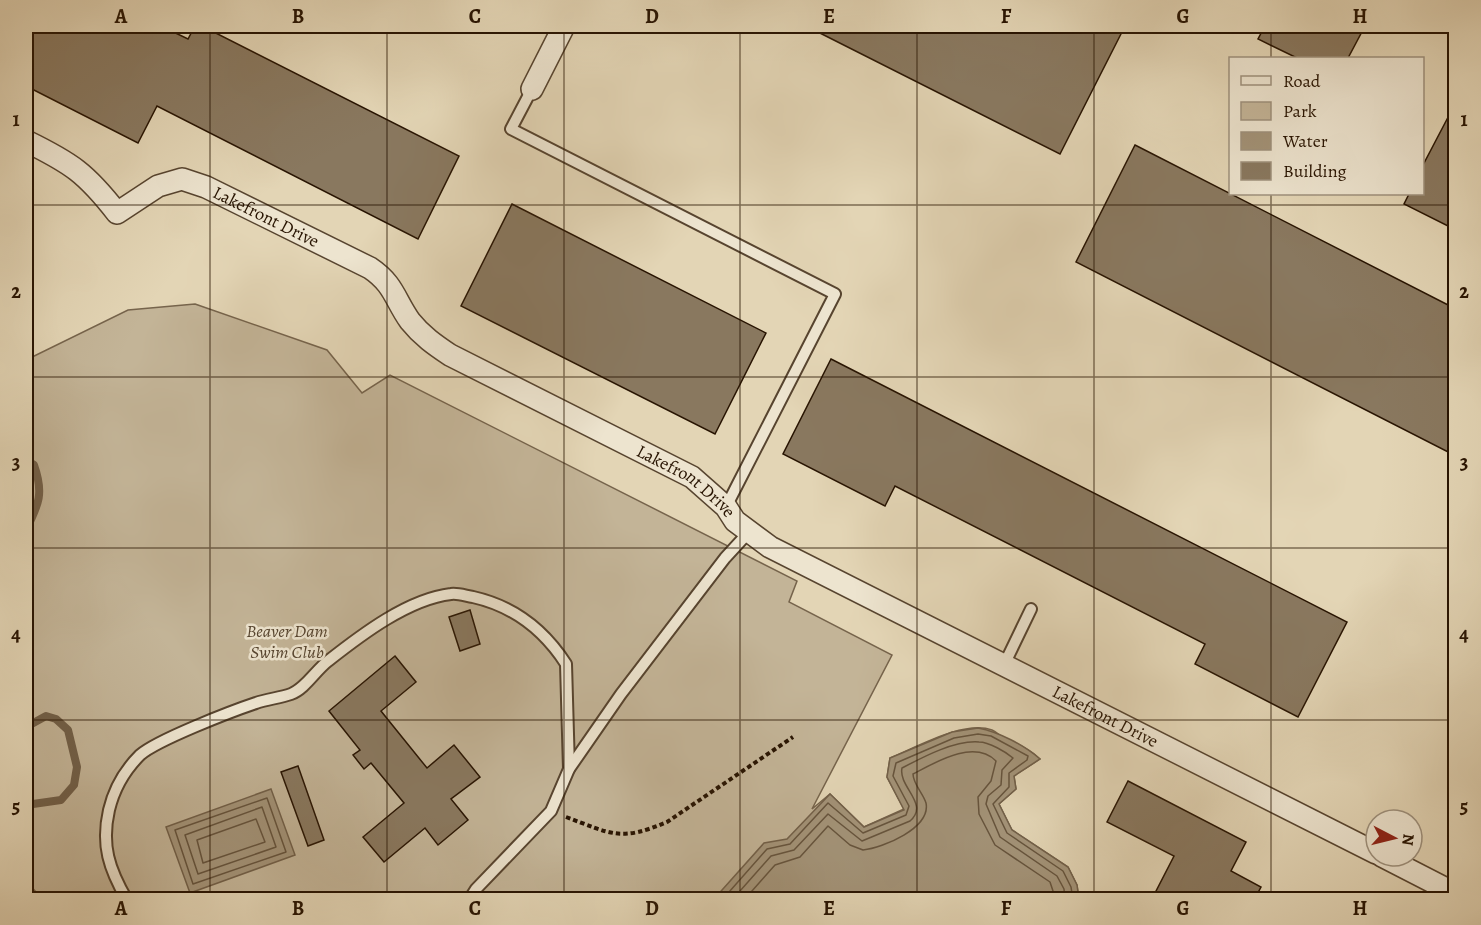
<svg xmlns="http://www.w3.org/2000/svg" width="1481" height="925" font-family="Alegreya,serif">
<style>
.green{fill:#c3b497;stroke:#76644c;stroke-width:1.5}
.water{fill:#a39378;stroke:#726049;stroke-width:1.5}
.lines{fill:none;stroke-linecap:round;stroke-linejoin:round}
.shore{stroke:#66543d;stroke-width:1.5}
.stream{stroke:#726049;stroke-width:8}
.building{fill:#89785f;stroke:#281402;stroke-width:1.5}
.lane-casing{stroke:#57442f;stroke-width:14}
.street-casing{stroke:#57442f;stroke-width:24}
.path{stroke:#281402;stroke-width:4;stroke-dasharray:4.5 3;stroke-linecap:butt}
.lane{stroke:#ede4cf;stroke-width:10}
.street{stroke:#ede4cf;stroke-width:21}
.grid{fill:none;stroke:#281402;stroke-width:1.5;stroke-opacity:0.55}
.labels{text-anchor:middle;stroke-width:5;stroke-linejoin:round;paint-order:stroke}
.street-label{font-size:18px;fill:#281402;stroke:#ede4cf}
.park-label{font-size:18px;font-style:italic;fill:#56442f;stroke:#ede4cf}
.neatline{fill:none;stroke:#281402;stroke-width:2}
.grid-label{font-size:20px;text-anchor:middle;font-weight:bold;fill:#281402}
</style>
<rect width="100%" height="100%" fill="#e3d5b5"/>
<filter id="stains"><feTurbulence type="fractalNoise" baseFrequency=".00333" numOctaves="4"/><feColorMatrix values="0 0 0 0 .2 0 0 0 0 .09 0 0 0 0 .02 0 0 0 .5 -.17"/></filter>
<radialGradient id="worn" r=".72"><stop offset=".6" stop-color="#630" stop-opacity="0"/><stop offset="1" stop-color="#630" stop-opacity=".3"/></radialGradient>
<path class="green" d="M 195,304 L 327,350 L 362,393 L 390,375 L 797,581 L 789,602 L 892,655 L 812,809 L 830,794 L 864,827 L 904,809 L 887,777 L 890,758 C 917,747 964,720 992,730 C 998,733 1002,738 1008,740 C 1021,746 1029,749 1040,759 L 1014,776 L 1016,789 L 999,804 L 1012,830 L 1068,867 L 1077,885 L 1079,900 L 26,900 L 26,360 L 128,310 Z"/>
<g class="water">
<path d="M 978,728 C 999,732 1024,745 1040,759 L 1014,776 L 1016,789 L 999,804 L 1012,830 L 1068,867 L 1077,885 L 1079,899 L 714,899 L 764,843 L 787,839 L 830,794 L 864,827 L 904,810 L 887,777 L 890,758 L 952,732 Z"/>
<polygon points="271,789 295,855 190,893 166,827"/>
</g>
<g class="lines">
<g class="shore">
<polygon points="267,798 286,852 193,884 175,830"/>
<polygon points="262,807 276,847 198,874 185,835"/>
<polygon points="256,819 265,842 203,863 197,840"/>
<polyline points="722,900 767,849 790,844 828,803 863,833 906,815 909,806 893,776 896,763 954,738 978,734 991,736 1028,756 1027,760 1009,773 1009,787 993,804 1007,833 1063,871 1071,887 1073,900"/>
<path d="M 732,900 L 771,856 L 794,850 L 828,814 L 862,841 L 910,821 C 930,804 898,787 902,768 C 923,757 955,740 979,742 C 989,742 1006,752 1013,758 L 1002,770 L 1001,785 L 988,796 L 986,804 L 1000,837 L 1057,876 L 1064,889 L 1065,900"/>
<path d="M 744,900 L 775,865 L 800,857 L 828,826 L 850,845 L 863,850 C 883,848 931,828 926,803 C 923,793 913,784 913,774 C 936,762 974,739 996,761 L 991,781 L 978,797 L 979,814 L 995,845 L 1050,882 L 1056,900"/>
</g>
<g class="stream">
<path d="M 26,460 L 34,465 C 44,493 39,504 26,530"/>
<polyline points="26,727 46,716 56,719 68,730 77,767 74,785 61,800 26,805"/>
<polyline points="26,886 39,900"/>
</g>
</g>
<g class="building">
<polygon points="26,26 161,26 188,39 195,26 202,26 459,156 418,239 157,106 138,143 26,86"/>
<polygon points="806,26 1125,26 1060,154"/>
<polygon points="1265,26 1365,26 1348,58 1297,58 1258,39"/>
<polygon points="1456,102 1456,230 1404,204 1409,194 1422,194 1422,167"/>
<polygon points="1135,145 1456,309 1456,456 1076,262"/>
<polygon points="512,204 766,333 715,434 461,306"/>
<polygon points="831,359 1347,622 1298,717 1195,664 1205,644 895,486 885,506 783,454"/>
<polygon points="470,610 480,644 460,651 449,617"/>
<polygon points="395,656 416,682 381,711 427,768 454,745 480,777 451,799 468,820 438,845 425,828 384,862 363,837 404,803 371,763 364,769 353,755 360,750 329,711"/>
<polygon points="298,766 324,840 308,846 281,772"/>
<polygon points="1128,781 1246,842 1231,871 1261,887 1254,900 1159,900 1153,897 1174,856 1107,822"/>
</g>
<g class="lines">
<g class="lane-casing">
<g id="lane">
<polyline points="532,89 511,129 835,294 726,507"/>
<polyline points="1004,665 1031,609"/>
<path d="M 127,900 C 109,869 101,845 109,810 C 114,789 125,770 140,755 C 157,740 232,711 256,703 C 267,699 280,698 291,694 C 305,689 316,670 328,661 C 361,635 408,599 451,594 C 458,593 466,596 473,597 C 513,606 544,630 566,664 L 569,769"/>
<polyline points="469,900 476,889 551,811 569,769 621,694 725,558 748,533"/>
</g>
</g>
<g class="street-casing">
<g id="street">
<polyline points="532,89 564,26"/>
<path id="s1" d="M 26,141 C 71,163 86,173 117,213 L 158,186 L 182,179 L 206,187 L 370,268 C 394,284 395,300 410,321 C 422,336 435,345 450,355 L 692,477 L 726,507 L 735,521 L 770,547 L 1376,853"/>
<polyline points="1382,856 1456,894"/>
</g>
</g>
<path class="path" d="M 566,817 C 612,834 620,842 667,822 L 793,737"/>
<use href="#lane" class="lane"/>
<use href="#street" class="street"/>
</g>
<path class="grid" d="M 210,26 L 210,900M 387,26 L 387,900M 564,26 L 564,900M 740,26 L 740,900M 917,26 L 917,900M 1094,26 L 1094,900M 1271,26 L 1271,58M 1271,194 L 1271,900M 26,205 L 1456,205M 26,377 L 1456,377M 26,548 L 1456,548M 26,720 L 1456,720"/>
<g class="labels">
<g class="street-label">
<text dy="6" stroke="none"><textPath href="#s1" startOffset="284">Lakefront Drive</textPath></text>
<text dy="6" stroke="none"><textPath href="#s1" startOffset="788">Lakefront Drive</textPath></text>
<text dy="6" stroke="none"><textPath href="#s1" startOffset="1272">Lakefront Drive</textPath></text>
</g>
<g class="park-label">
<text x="287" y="637">Beaver Dam<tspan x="287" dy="21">Swim Club</tspan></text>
</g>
</g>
<rect width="1481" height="925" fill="none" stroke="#e3d5b5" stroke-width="66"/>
<rect x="1229" y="57" width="195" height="138" fill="#ede4cf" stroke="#9e917d" stroke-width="1.5"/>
<rect x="1241" y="76" width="30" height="9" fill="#ede4cf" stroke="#9e917d" stroke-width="1.5"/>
<text x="1283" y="87" font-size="18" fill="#281402">Road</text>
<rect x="1241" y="102" width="30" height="18" fill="#c3b497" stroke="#9e917d" stroke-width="1.5"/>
<text x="1283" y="117" font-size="18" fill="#281402">Park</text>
<rect x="1241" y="132" width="30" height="18" fill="#a39378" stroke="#9e917d" stroke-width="1.5"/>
<text x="1283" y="147" font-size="18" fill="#281402">Water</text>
<rect x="1241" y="162" width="30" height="18" fill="#89785f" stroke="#9e917d" stroke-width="1.5"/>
<text x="1283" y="177" font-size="18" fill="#281402">Building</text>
<g transform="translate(1394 838) rotate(97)"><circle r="28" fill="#ede4cf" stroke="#9e917d" stroke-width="1.5"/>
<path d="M0-4.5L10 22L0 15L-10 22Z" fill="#8f2418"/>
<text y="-9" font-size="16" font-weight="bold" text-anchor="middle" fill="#281402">N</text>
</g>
<rect x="33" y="33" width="1415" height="859" class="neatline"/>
<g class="grid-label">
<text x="121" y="23">A</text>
<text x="298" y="23">B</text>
<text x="475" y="23">C</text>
<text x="652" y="23">D</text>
<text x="829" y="23">E</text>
<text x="1006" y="23">F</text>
<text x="1183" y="23">G</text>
<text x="1360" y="23">H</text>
<text x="16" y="126">1</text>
<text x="1464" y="126">1</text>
<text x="16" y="298">2</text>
<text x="1464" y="298">2</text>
<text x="16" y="469">3</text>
<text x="1464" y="469">3</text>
<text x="16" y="641">4</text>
<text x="1464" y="641">4</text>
<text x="16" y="813">5</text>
<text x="1464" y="813">5</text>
<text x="121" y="915">A</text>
<text x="298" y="915">B</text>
<text x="475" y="915">C</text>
<text x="652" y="915">D</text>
<text x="829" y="915">E</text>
<text x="1006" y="915">F</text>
<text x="1183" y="915">G</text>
<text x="1360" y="915">H</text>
</g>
<rect width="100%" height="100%" filter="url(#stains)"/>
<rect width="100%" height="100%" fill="url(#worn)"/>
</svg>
